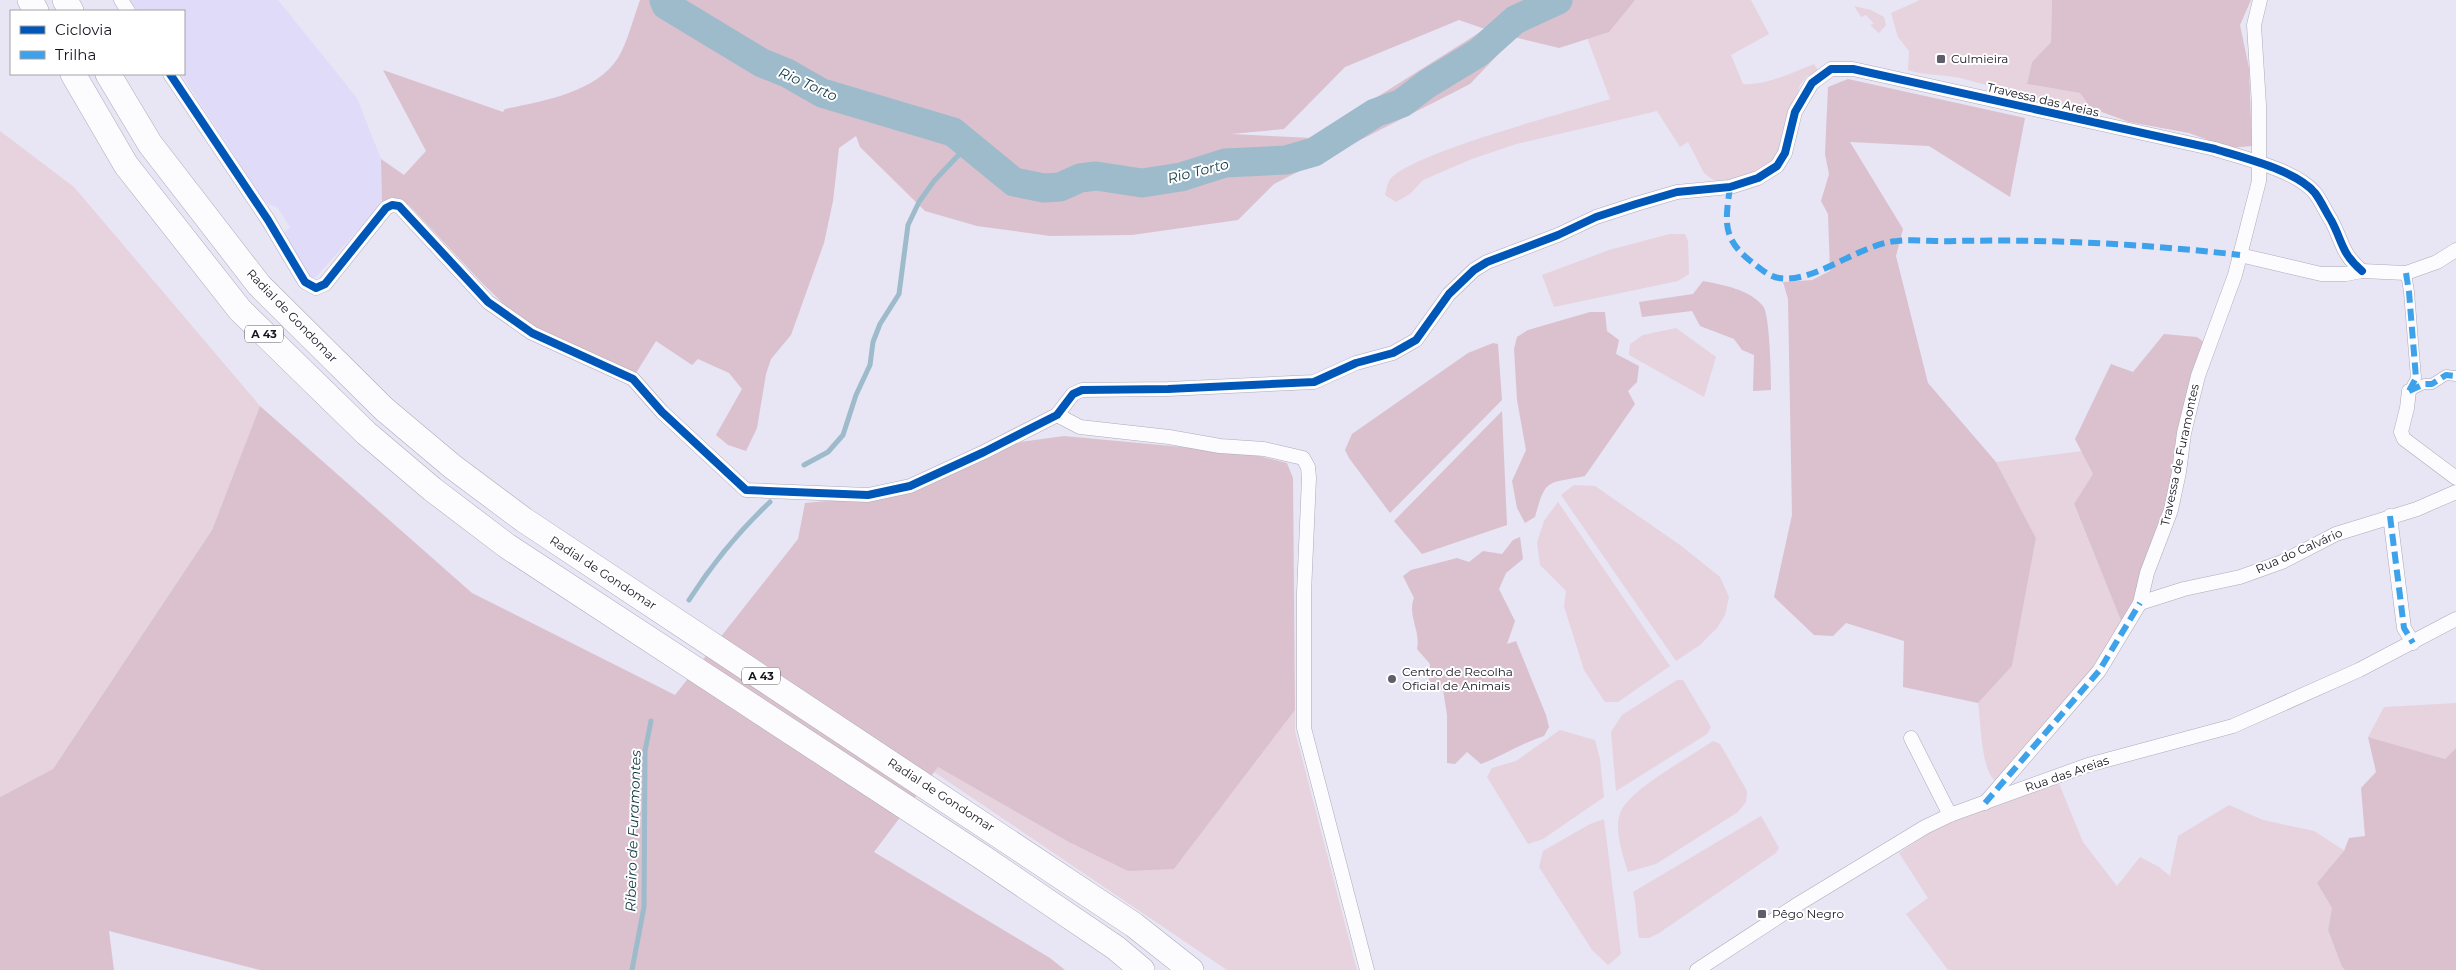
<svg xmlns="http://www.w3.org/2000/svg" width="2456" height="970" font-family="Montserrat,sans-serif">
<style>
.built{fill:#e0dbf9}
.green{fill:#e6d3de}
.forest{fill:#dac1cd;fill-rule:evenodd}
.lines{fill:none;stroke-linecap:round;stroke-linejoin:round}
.stream{stroke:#9dbbcb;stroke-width:5}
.river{stroke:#9dbbcb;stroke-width:29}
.pedestrian-casing{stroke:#adabb8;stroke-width:11}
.minor-casing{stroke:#adabb8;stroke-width:15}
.motorway-casing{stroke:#adabb8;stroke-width:26}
.pedestrian{stroke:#fcfbfe;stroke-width:10}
.minor{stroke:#fcfbfe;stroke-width:14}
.motorway{stroke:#fcfbfe;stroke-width:25}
.quiet{stroke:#3da2ea;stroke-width:6;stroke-dasharray:12 6;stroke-linecap:butt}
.cycleway-casing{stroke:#fff;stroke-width:11}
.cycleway{stroke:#0057b8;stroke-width:8}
.poi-dot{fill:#605d6b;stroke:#fff;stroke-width:2}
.labels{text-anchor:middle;stroke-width:4;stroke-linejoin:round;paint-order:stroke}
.shield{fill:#fff;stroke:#5c5a63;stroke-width:1}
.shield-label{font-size:11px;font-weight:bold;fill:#161420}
.poi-label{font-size:12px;fill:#161420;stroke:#fff;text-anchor:start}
.street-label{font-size:12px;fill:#161420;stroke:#fff}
.water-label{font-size:14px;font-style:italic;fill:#0e3743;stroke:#fff}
</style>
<rect width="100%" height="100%" fill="#e8e5f5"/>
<polygon class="built" points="130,0 278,0 357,98 381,159 382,203 317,276 312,278 305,274 283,234 290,227 277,207 268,204 262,198 181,74 184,74 184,11 138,11"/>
<g class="green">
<path d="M 1632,0 L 1751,0 L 1769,34 L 1731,55 L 1743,84 C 1767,86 1793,72 1814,64 L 1821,75 L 1818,73 L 1807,76 L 1800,85 L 1776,159 L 1751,176 L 1726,182 L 1713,180 L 1704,173 L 1688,142 L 1680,147 L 1657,111 L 1516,144 L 1472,159 L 1423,180 L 1410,194 L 1396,202 L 1385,195 C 1386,191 1387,185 1389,181 C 1405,154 1573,111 1610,99 L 1585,32 Z"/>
<path d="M 1920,0 L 2052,0 L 2051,42 L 2032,62 L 2027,84 L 2080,93 L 2091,108 C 2046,104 2004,89 1960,78 C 1942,74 1925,76 1908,70 L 1909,51 L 1898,37 L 1891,13 Z"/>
<polygon points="1854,6 1871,10 1884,17 1886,25 1879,33 1870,25 1874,24 1866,15 1861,17"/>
<polygon points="0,131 74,187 260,406 212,530 53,769 0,797"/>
<polygon points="1670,234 1685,234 1688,241 1689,274 1678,281 1554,307 1542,275 1609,250"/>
<polygon points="1676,328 1716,357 1704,397 1629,355 1630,344 1643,335"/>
<path d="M 2082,451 L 2093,474 L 2074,505 L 2122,623 C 2087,681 2041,731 1997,782 C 1981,774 1981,721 1978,703 L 2012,666 L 2036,538 L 1996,462 Z"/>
<polygon points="1574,485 1595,486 1680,545 1720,577 1729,597 1725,615 1717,628 1700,645 1676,661 1561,495"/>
<polygon points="1558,502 1670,666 1618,702 1605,702 1584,670 1564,606 1566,591 1540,565 1537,543 1544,521"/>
<polygon points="1677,680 1683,680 1711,727 1707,734 1616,791 1611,732 1622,715"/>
<polygon points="2456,703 2456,748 2445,759 2368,737 2384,707"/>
<polygon points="1295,710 1295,731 1357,970 1227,970 934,772 938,767 1067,841 1174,869"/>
<polygon points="1560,730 1595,740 1600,759 1604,797 1543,839 1528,844 1487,777 1492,768 1516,761"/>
<path d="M 1713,741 L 1720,744 L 1747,791 L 1746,802 L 1738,812 L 1656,864 L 1628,872 C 1623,856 1613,827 1621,811 C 1632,788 1690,757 1713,741 Z"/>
<polygon points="2058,781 2083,842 2117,886 2140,857 2159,867 2170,876 2178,836 2229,805 2263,820 2314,831 2345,851 2317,883 2332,908 2328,930 2342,967 2345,970 1948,970 1906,914 1928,898 1899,853 1937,828"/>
<path d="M 1761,816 L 1779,848 L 1776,853 L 1659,933 L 1649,938 L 1639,938 C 1636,922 1637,907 1633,892 Z"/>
<polygon points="1604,819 1621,954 1608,965 1592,950 1539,867 1543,851 1590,824"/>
</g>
<g class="forest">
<path d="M 640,0 L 1635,0 L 1609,32 L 1559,48 L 1506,35 L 1512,40 L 1470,84 L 1274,184 L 1238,220 L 1132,235 L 1050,236 L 977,226 L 925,211 L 860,147 L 856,136 L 839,148 L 833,201 L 824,243 L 791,335 L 771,359 L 766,374 L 757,428 L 746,451 L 728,445 L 716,435 L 742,389 L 729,373 L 698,359 L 692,365 L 656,341 L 636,373 L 593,355 L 571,350 L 511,311 L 483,284 L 409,205 L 392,197 L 382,203 L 381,159 L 404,175 L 426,151 L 383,70 L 503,112 L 505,109 C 543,101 595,93 618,58 C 628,41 633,19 640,0 ZM 1459,20 L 1485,29 L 1312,138 L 1231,134 L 1284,129 L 1345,67 Z"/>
<polygon points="2052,0 2251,0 2240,25 2249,68 2252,146 2230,148 2189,133 2129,122 2091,108 2080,93 2027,84 2032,62 2051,42"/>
<polygon points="1848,79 2025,118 2010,197 1929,146 1850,142 1903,229 1896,256 1928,383 1996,462 2036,538 2012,666 1978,703 1903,687 1904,641 1846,623 1833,636 1814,635 1774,597 1792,515 1788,299 1783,282 1812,280 1830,271 1828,214 1821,201 1829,174 1825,154 1828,87"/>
<path d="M 1703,281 C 1723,285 1749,289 1763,306 C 1770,315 1771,376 1771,390 L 1753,391 L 1754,355 L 1742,350 L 1734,339 L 1700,326 L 1692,311 L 1642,317 L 1639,302 L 1693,294 Z"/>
<path d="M 1590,312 L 1605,312 L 1607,331 L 1619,340 L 1616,354 L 1639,366 L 1637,382 L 1628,391 L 1635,404 L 1585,476 C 1547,484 1546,477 1535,517 L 1525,523 L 1517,508 L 1512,481 L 1526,450 L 1517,400 L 1514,349 L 1517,337 L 1528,330 Z"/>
<polygon points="2164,334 2197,337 2205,343 2167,510 2136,600 2122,623 2074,504 2093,474 2075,439 2111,364 2133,372"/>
<polygon points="1493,343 1498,344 1502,400 1390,513 1349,458 1345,450 1352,434 1468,353"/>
<polygon points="260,406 472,593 675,695 798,539 805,503 912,493 1020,442 1064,436 1246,453 1287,463 1293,478 1295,710 1174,869 1128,871 1067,841 938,767 874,852 1050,958 1065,970 260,970 109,931 114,970 0,970 0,797 53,769 212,530"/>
<polygon points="1502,411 1507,525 1422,554 1394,521"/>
<path d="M 1520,537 L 1523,559 L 1506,573 L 1499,589 L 1515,621 L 1507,644 L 1516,641 L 1546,715 L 1549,727 L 1544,736 C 1522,743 1503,756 1481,764 L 1467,752 L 1455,764 L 1447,763 L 1447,715 L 1443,690 L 1429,682 L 1430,664 L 1417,649 C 1421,631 1407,615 1414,598 L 1403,576 L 1411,570 L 1457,558 L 1469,562 L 1483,551 L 1502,554 L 1513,540 Z"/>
<polygon points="2368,737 2445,759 2456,748 2456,970 2345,970 2342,967 2328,930 2332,908 2317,883 2344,851 2349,838 2365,836 2361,788 2376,772"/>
</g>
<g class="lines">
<g class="stream">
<polyline points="804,465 828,452 843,435 856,395 870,365 873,342 880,324 899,294 908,225 919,202 934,181 969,144"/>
<path d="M 689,600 C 711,566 740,530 770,502"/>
<polyline points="632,970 644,907 645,751 651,721"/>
</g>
<polyline class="river" points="664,0 666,5 762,63 787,73 822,93 953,132 1014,182 1044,188 1060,187 1080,178 1096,176 1142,183 1181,177 1225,163 1286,160 1314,152 1375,113 1402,103 1427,84 1478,53 1515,20 1558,0"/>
<g class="pedestrian-casing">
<g id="pedestrian">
<polyline points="2406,273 2409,292 2416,378 2409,391"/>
<polyline points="2409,391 2424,384 2432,384 2446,375 2456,376"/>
</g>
</g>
<g class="minor-casing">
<g id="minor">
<polyline points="121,0 128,11"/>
<path d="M 170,74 L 268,220 L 305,282 L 316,288 L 325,284 L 386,208 L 392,205 L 399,206 L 488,302 L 532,333 L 633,379 L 662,412 L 746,490 L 868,495 L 910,486 L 984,452 L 1057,415 L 1073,394 L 1082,390 L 1168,389 L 1314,382 L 1356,363 L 1393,353 L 1416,340 L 1449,294 L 1474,270 L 1487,262 L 1558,235 L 1596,217 L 1636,204 L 1677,192 L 1730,187 L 1758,178 L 1777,166 L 1785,153 L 1795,112 L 1812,83 L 1831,69 L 1853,69 L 2215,149 C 2243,158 2296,170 2315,193 C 2321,201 2326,212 2331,220 C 2343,242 2341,253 2362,271"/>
<polyline points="2240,255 2321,274 2346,274 2362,271 2406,273 2437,262 2456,250"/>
<polyline points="2409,391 2407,408 2401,432 2404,439 2456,478"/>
<polyline points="1057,415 1080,427 1169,437 1220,446 1264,449 1303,458 1308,467 1309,478 1304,593 1304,728 1367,970"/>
<polyline points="2390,516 2404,628 2413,643"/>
<polyline points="2140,603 2184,589 2240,577 2282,562 2336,534 2417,509 2456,492"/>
<polyline points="1911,738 1950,815"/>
<polyline points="1985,803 2099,671 2140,603 2147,573 2171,510 2179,472 2184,433 2198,376 2235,275 2259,181 2259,105 2254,25 2260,0"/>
<polyline points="1697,970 1795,906 1925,827 1950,815 2088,765 2233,726 2359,670 2456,619"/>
</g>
</g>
<g class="motorway-casing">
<g id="motorway">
<polyline points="30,0 36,11"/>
<polyline points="65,0 71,11"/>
<polyline points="73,74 126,165 240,310 366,433 432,489 507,546 982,857 1116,948 1142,970"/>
<polyline points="108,74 150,144 259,285 384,409 453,467 524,520 1134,925 1191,970"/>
</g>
</g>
<use href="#pedestrian" class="pedestrian"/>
<use href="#minor" class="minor"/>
<use href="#motorway" class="motorway"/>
<g class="quiet">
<path d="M 1730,187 C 1725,224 1722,239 1753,263 C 1761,269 1770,277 1779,278 C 1814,284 1859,244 1897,241 C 1916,239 1935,242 1954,241 C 2050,239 2145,244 2240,255"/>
<polyline points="2406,273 2409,292 2416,378 2409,391"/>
<polyline points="2409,391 2424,384 2432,384 2446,375 2456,376"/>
<polyline points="2390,516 2404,628 2413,643"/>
<polyline points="1985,803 2099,671 2140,603"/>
</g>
<g class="cycleway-casing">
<path id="cycleway" d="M 170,74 L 268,220 L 305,282 L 316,288 L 325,284 L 386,208 L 392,205 L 399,206 L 488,302 L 532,333 L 633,379 L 662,412 L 746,490 L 868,495 L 910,486 L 984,452 L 1057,415 L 1073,394 L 1082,390 L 1168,389 L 1314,382 L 1356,363 L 1393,353 L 1416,340 L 1449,294 L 1474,270 L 1487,262 L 1558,235 L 1596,217 L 1636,204 L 1677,192 L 1730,187 L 1758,178 L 1777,166 L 1785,153 L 1795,112 L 1812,83 L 1831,69 L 1853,69 L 2215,149 C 2243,158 2296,170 2315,193 C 2321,201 2326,212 2331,220 C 2343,242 2341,253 2362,271"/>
</g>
<use href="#cycleway" class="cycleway"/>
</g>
<g class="poi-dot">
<rect x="1936" y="54" width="10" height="10" rx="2.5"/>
<circle cx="1392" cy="679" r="5"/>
<rect x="1757" y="909" width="10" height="10" rx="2.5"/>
</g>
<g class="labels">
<g class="shield">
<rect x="245" y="325.5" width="38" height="17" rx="4"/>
<rect x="742" y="667.5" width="38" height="17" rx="4"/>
</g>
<g class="shield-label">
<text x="264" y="338">A 43</text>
<text x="761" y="680">A 43</text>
</g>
<g class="poi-label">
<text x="1951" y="63">Culmieira</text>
<text x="1402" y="676">Centro de Recolha<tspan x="1402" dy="14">Oficial de Animais</tspan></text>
<text x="1772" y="918">Pêgo Negro</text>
</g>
<g class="street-label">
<text transform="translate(2043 100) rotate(13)" y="4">Travessa das Areias</text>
<text transform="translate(292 316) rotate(46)" y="4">Radial de Gondomar</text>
<text transform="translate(2180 455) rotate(-78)" y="4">Travessa de Furamontes</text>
<text transform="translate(2299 551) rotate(-24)" y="4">Rua do Calvário</text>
<text transform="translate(603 573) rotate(33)" y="4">Radial de Gondomar</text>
<text transform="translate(2067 774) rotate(-19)" y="4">Rua das Areias</text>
<text transform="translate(941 795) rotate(33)" y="4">Radial de Gondomar</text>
</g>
<g class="water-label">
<text transform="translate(808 84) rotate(24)" y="5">Rio Torto</text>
<text transform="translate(1198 171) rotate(-14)" y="5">Rio Torto</text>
<text transform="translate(633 831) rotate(-88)" y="5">Ribeiro de Furamontes</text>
</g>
</g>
<rect x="10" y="10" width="175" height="65" fill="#ffffff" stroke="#a2a1a6"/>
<rect x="20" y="26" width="25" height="8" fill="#0057b8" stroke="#a2a1a6"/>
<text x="55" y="35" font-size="15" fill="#161420">Ciclovia</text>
<rect x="20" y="51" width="25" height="8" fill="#3da2ea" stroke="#a2a1a6"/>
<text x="55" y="60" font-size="15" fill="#161420">Trilha</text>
</svg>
